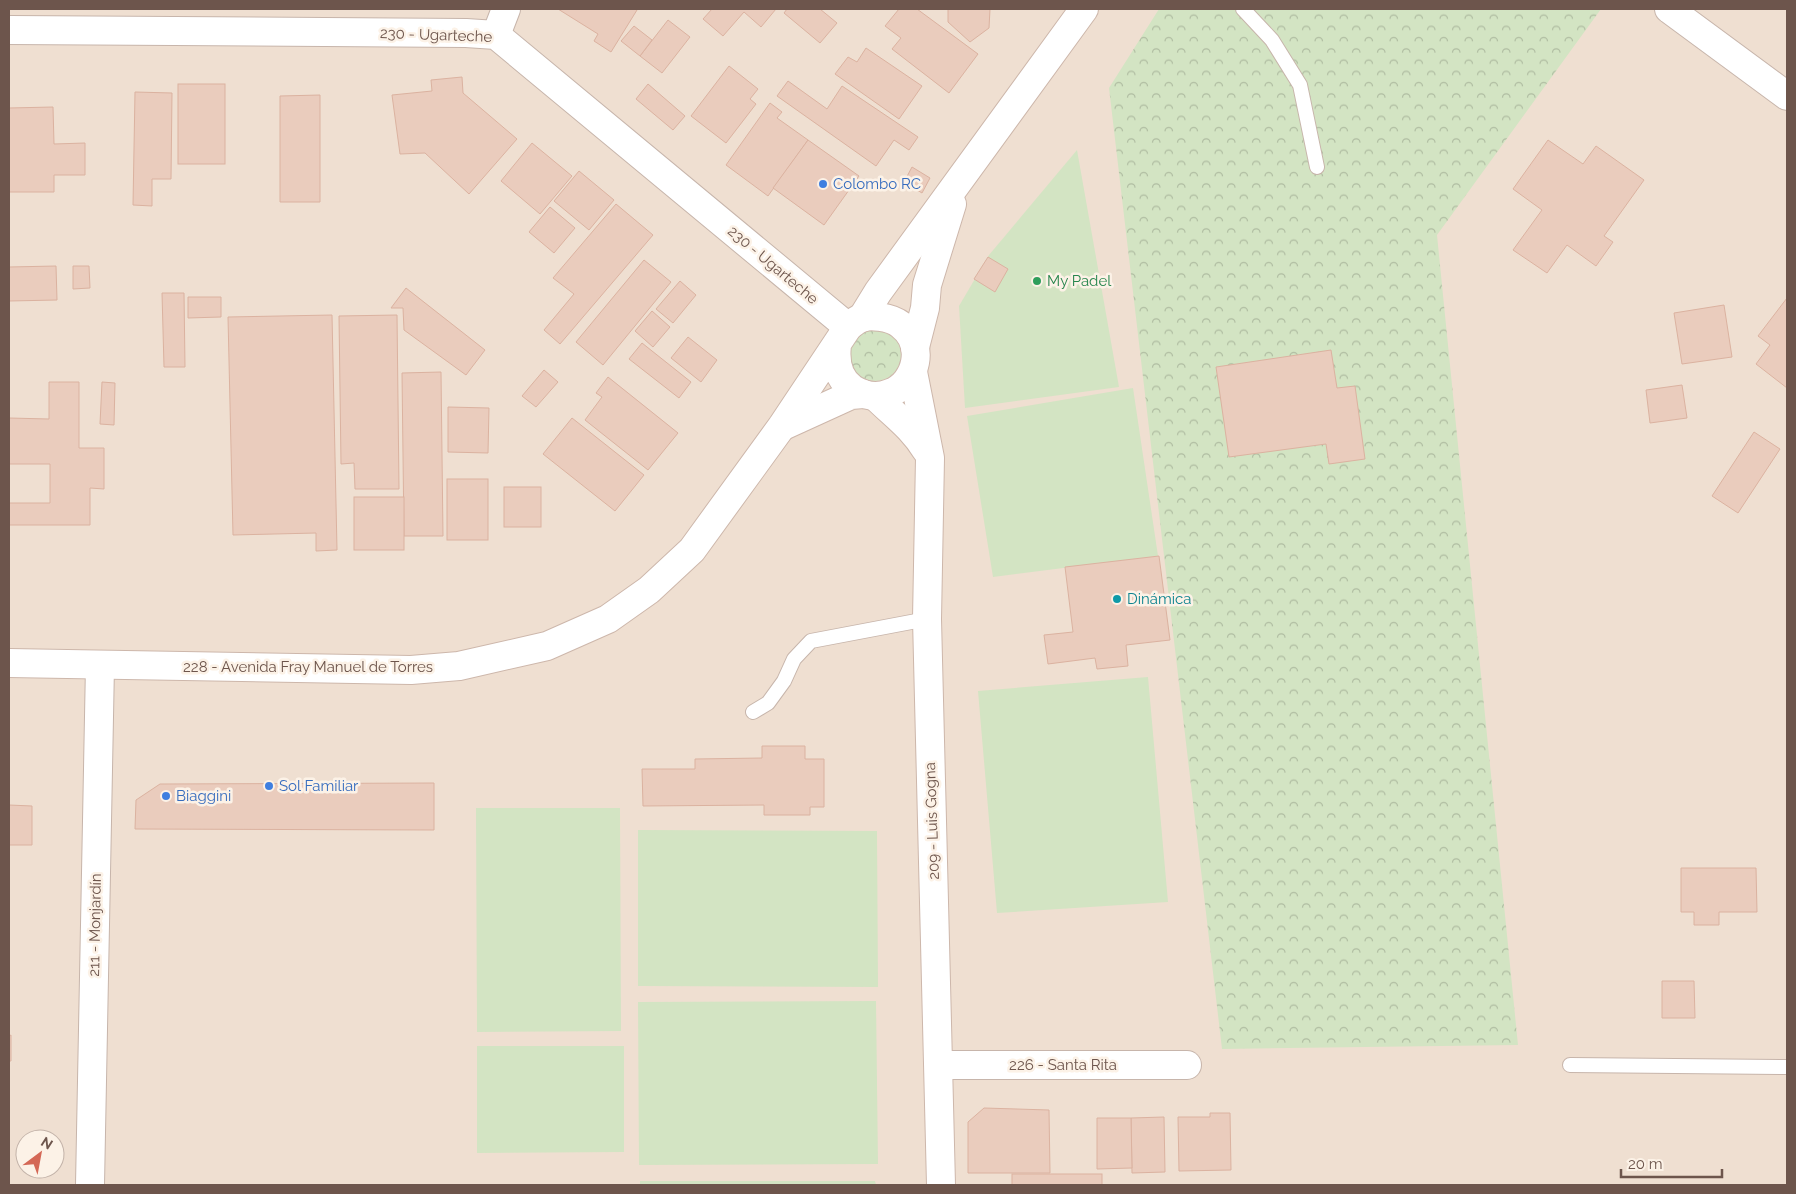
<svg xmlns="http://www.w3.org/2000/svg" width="1796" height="1194" font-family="Raleway,sans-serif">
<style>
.residential{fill:#efdfd1;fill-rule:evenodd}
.grass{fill:#d3e4c3}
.forest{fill:url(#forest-crowns)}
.building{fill:#eaccbd;stroke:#dbb2a0}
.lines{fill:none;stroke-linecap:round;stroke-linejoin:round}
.lane-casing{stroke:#c7b5ab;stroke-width:16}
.street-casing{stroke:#c7b5ab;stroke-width:30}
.secondary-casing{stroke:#cdb7ab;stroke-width:30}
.lane{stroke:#fff;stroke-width:14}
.street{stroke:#fff;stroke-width:28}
.secondary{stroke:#fff;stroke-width:28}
.shop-dot{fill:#3f7fe0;stroke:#fcf2e7;stroke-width:2}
.leisure-dot{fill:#2e9e5b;stroke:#fcf2e7;stroke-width:2}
.culture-dot{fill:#0f9aa8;stroke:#fcf2e7;stroke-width:2}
.labels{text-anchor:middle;stroke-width:5;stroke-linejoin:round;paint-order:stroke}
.street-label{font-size:15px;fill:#6d554c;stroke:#fcf2e7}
.shop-label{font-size:15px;fill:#366cbe;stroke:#fcf2e7;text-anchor:start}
.leisure-label{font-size:15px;fill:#27864d;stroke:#fcf2e7;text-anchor:start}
.culture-label{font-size:15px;fill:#0d838f;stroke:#fcf2e7;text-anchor:start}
</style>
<defs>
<pattern id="forest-crowns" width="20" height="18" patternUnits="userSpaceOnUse" patternTransform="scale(1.25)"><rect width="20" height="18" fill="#d3e4c3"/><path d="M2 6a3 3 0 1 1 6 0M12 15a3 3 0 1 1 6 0" fill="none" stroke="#afbca1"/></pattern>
</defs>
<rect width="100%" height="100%" fill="#f9eee2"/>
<path class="residential" d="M 9,9 L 1787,9 L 1787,1185 L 9,1185 ZM 25,1139 L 55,1139 L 55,1169 L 25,1169 Z"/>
<g class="grass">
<polygon points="1077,150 1119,387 965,408 959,306 989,255"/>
<polygon points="1133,388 1158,556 993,577 967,416"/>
<polygon points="1148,677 1168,902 997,913 978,691"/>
<polygon points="476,808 620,808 621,1031 477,1032"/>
<polygon points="638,830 877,831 878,987 638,986"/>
<polygon points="876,1001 878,1164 639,1165 638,1002"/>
<polygon points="477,1046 624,1046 624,1152 477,1153"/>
<polygon points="640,1181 875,1181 876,1185 640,1185"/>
</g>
<g class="forest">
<polygon points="1159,9 1601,9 1437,235 1518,1045 1222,1049 1109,88"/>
<circle cx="875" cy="355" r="26"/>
</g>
<g class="building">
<polygon points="558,9 636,9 637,10 611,52 594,41 598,34"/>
<polygon points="712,9 776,9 761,27 744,12 723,36 703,19"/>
<polygon points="787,9 820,9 837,23 820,43 784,13"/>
<polygon points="899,9 917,9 978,54 949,93 892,49 901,38 885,26"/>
<polygon points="948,9 990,9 989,28 970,42 948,22"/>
<polygon points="668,20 690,37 662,73 640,56"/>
<polygon points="634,26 652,40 640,56 621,41"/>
<polygon points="866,48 922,86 899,119 835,74 848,57 857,62"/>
<polygon points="729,66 758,89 750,99 756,104 726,143 691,116"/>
<polygon points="462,77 463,93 517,139 469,194 425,153 400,154 392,95 432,91 431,80"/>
<polygon points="788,81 827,109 842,86 918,137 909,150 894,140 876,166 777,96"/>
<rect x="178" y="84" width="47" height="80"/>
<polygon points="648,84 685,116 673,130 636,99"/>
<polygon points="135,92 172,93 171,179 152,179 152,206 133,205"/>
<polygon points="320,95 320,202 280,202 280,96"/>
<polygon points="770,103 782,112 777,118 808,140 768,196 726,165"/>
<polygon points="53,107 54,144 85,143 85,175 54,175 54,192 9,192 9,108"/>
<polygon points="808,140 859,176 824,225 773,188"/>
<polygon points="1548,140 1583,164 1596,146 1644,180 1604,236 1613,242 1596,266 1567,245 1547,273 1513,250 1542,210 1513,189"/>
<polygon points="532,143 572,176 540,214 501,181"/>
<polygon points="912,167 930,178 922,193 904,182"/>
<polygon points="579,171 614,200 589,230 554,201"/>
<polygon points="616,204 653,235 560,344 544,330 574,294 553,278"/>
<polygon points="550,207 575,228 554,253 529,232"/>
<polygon points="988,257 1008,269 995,292 974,279"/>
<polygon points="644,260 671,282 603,365 576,342"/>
<polygon points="56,266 57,300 9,301 9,267"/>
<polygon points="73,266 89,266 90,288 73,289"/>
<polygon points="680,281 696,295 673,323 656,309"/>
<polygon points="406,288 485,350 466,375 404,330 403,308 391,308"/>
<polygon points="162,293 184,293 185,367 164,367"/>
<polygon points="188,297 221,297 221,317 188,318"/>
<polygon points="1787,298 1787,388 1756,364 1770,345 1758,336"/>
<polygon points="1724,305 1732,357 1682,364 1674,313"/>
<polygon points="652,311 670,327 653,347 635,331"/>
<polygon points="332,315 337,550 316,551 316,533 233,535 228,317"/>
<polygon points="397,315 399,489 355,489 354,463 341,464 339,316"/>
<polygon points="688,337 717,360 701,382 671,358"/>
<polygon points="642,343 691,382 679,398 629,359"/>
<polygon points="1331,350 1337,388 1355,386 1365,459 1329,464 1326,444 1229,457 1216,367"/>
<polygon points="544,370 558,382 536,407 522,396"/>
<polygon points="441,372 443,536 404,536 402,373"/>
<polygon points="608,377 678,433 648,470 585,420 602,397 596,393"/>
<polygon points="49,382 79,382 79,448 104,448 104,489 90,488 90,525 9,525 9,503 50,503 50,464 9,464 9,418 49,419"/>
<polygon points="102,382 115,383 114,425 100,424"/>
<polygon points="1682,385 1687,418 1650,423 1646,390"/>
<polygon points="448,407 489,408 488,453 448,452"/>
<polygon points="572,418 644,475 615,511 543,454"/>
<polygon points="1754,432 1780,449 1738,513 1712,496"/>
<rect x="447" y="479" width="41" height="61"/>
<rect x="504" y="487" width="37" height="40"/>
<rect x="354" y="497" width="50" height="53"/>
<polygon points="1159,556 1170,640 1126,645 1128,666 1097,669 1095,658 1048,664 1044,635 1073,632 1065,567"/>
<polygon points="762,746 805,746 805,759 824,759 824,807 810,807 810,815 764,815 764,805 643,806 642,769 695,769 695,759 762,758"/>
<polygon points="434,783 434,830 135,829 136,800 160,784"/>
<polygon points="9,805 32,806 32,845 9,845"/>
<polygon points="1681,868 1756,868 1757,912 1719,912 1719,925 1694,925 1694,912 1681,912"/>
<polygon points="1662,981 1694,981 1695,1018 1662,1018"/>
<polygon points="11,1035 11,1061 9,1061 9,1036"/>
<polygon points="984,1108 1049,1110 1050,1173 968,1173 968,1122"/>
<polygon points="1210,1113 1230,1113 1231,1170 1179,1171 1178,1117 1210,1117"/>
<polygon points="1164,1117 1165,1172 1132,1173 1131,1118"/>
<polygon points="1097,1118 1131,1118 1132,1168 1097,1169"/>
<rect x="1012" y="1174" width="90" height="11"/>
</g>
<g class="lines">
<g class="lane-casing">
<g id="lane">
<polyline points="1243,9 1272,40 1300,85 1317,167"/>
<polyline points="753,712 768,703 784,681 794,659 811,641 927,619"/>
<polyline points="1570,1065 1787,1067"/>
</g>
</g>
<g class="street-casing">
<g id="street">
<polyline points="1669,9 1787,96"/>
<polyline points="9,30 466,33 496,35 848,327"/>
<polyline points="496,35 506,9"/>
<polyline points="939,1065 1187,1065"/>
<polyline points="90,1185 100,665"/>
</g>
</g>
<g class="secondary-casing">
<g id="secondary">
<polyline points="862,318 878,292 1084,9"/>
<polyline points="915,347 925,308 927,285 952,204"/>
<polyline points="913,372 930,458 927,619 941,1185"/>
<path d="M 875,396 C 894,415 912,427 926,450"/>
<polyline points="783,426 851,395 863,394"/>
<path d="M 9,663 L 411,670 L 459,666 L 547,646 L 608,619 L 649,590 L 692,550 L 782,426 L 848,327 C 852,324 856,320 861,318 C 866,316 874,316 880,317 C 887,318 895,320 901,325 C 926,344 917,383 890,393 C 878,398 864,396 853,389 C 838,379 835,362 837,345"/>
</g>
</g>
<use href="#lane" class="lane"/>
<use href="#street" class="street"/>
<use href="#secondary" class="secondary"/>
</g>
<g class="shop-dot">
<circle cx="823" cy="184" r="5"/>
<circle cx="269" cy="786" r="5"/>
<circle cx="166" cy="796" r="5"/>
</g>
<circle class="leisure-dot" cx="1037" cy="281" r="5"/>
<circle class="culture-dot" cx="1117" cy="599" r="5"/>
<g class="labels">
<g class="street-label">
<text transform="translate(436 35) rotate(2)" y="5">230 - Ugarteche</text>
<text transform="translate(773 265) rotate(40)" y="5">230 - Ugarteche</text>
<text x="308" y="672">228 - Avenida Fray Manuel de Torres</text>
<text transform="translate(932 821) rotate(-92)" y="5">209 - Luis Gogna</text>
<text transform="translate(95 925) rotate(-89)" y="5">211 - Monjardín</text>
<text x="1063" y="1070">226 - Santa Rita</text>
</g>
<g class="shop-label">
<text x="833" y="189">Colombo RC</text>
<text x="279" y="791">Sol Familiar</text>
<text x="176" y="801">Biaggini</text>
</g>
<g class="leisure-label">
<text x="1047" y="286">My Padel</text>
</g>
<g class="culture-label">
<text x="1127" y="604">Dinámica</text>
</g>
</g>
<rect width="1796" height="1194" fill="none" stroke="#6d554c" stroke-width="20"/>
<g transform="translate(40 1154) rotate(32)"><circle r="24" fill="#fcf2e7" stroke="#c3b3a9"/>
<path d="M0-4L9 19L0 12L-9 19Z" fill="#d46856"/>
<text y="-8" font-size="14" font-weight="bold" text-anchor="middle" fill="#6d554c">N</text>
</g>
<path d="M1621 1169v8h101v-8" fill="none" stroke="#6d554c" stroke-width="2.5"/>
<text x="1628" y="1169" font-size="15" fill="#6d554c" stroke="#fcf2e7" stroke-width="4" paint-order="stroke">20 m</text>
</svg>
